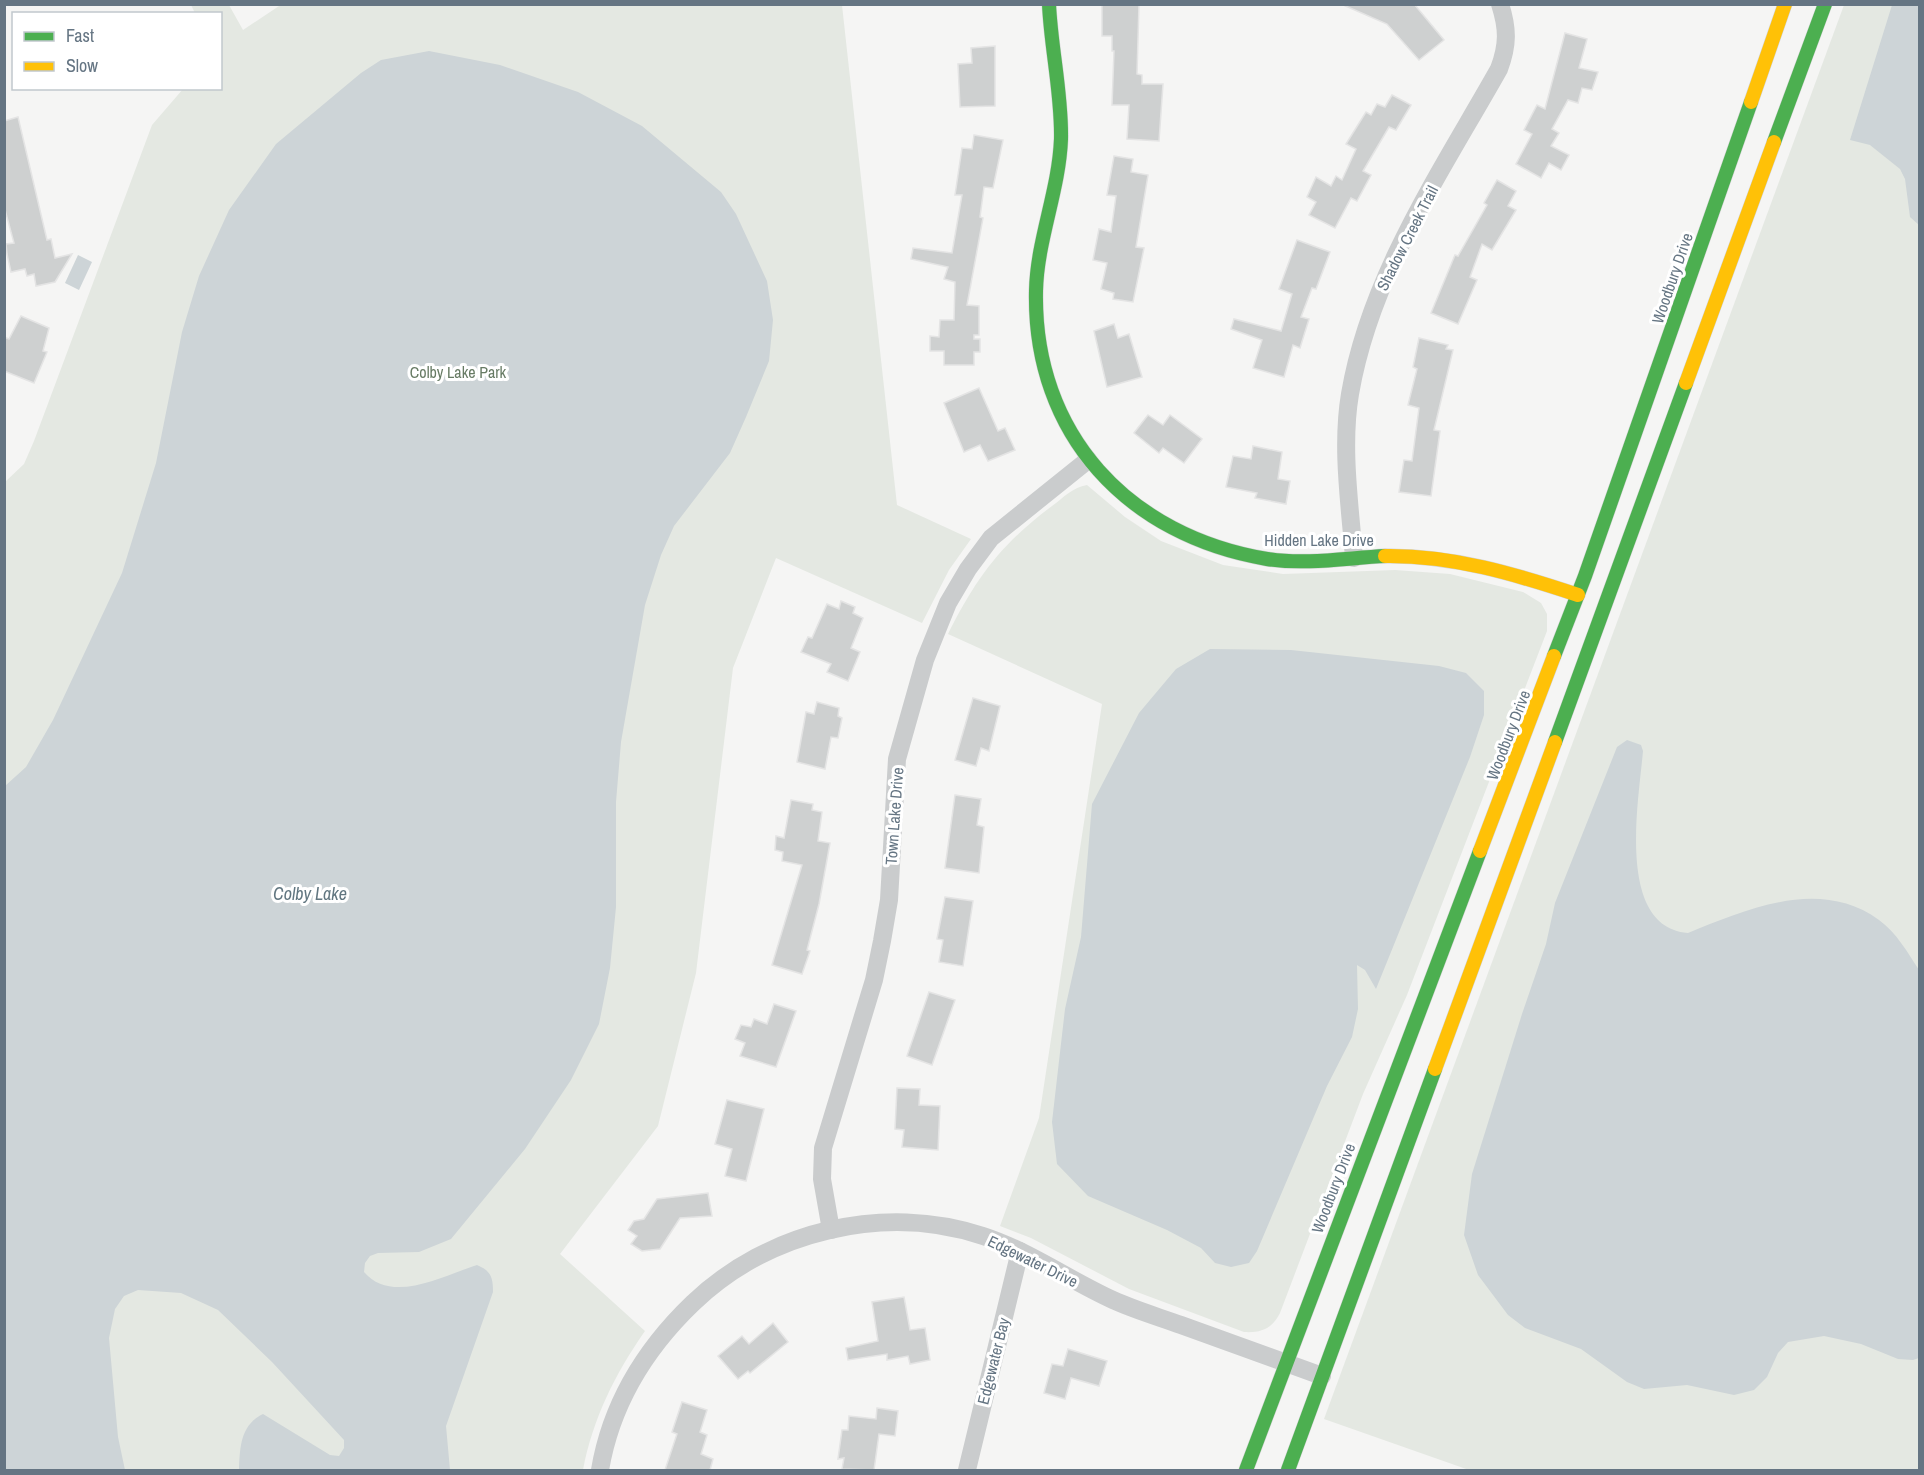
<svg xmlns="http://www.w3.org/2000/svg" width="1924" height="1475" font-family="'Archivo Narrow',sans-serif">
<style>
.green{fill:#e4e8e2}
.water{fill:#cdd4d7}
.building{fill:#ced0d0;stroke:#e4e4e4;stroke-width:1.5}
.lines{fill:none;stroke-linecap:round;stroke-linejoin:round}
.fast-casing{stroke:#d2d3d4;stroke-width:15}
.slow-casing{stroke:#d2d3d4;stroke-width:15}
.street{stroke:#cacccd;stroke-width:18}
.fast{stroke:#4caf50;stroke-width:14}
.slow{stroke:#ffc107;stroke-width:14}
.labels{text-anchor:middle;stroke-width:6;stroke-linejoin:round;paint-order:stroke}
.street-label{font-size:16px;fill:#657583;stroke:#fff}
.park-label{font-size:16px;fill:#677b64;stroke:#fff}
.water-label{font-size:18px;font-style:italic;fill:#617680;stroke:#fff}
</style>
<rect width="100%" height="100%" fill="#f5f5f4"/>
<g class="green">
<path d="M 282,4 L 842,5 L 897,505 L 971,539 L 949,570 L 922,623 L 776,558 L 733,668 L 696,973 L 658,1126 L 560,1254 L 645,1331 C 615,1374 593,1418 583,1470 L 5,1470 L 5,482 L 24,464 L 34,441 L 152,125 L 183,89 L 220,88 L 220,14 L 195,13 L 191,5 L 229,5 L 243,30 Z"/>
<polygon points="1844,5 1919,5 1919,1470 1469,1470 1324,1419"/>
<path d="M 1087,485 L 1125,517 L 1161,541 L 1223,565 L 1283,574 L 1395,570 L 1450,574 L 1523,592 L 1541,603 L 1547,614 L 1547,631 L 1407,995 L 1363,1094 L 1280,1313 C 1272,1329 1261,1333 1244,1332 L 1129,1289 L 1031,1238 L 1000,1226 L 1039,1118 L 1102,704 L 948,634 C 976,578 1001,544 1052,506 C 1063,498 1073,487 1087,485 Z"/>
</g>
<g class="water">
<polygon points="1892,5 1919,5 1919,225 1910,217 1905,179 1900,169 1870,145 1850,140"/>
<path d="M 429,51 L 500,65 L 578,92 L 642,126 L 721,192 L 736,214 L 767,281 L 773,320 L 769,361 L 746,417 L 730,453 L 674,526 L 661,555 L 645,605 L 621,742 L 616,802 L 616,907 L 610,968 L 599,1024 L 571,1080 L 525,1149 L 451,1239 L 419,1252 L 378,1253 L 370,1256 L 365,1263 L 364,1272 C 392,1305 445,1275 477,1265 C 491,1271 493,1277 493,1292 L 446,1426 L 450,1470 L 239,1470 C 240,1448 240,1425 263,1414 L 330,1455 L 339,1456 L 344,1448 L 344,1440 L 272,1362 L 218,1310 L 181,1293 L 138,1290 L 124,1296 L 115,1309 L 109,1338 L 118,1437 L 125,1470 L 5,1470 L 5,786 L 26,767 L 53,720 L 122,573 L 156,463 L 182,332 L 199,276 L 229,210 L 276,144 L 361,73 L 381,60 Z"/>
<polygon points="78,255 92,262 79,290 65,283"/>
<polygon points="1210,649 1291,650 1439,666 1466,673 1484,691 1484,715 1470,757 1376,989 1365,970 1357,965 1358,1009 1352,1037 1327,1086 1257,1251 1249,1263 1231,1267 1215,1263 1201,1248 1167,1230 1088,1196 1057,1164 1052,1122 1065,1009 1081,937 1092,804 1139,713 1176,669"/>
<path d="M 1627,740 L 1641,745 L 1643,751 C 1639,799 1615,927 1688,933 C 1747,909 1820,877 1879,920 C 1896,932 1908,953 1919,970 L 1919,1358 L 1913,1360 L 1898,1359 L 1861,1344 L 1824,1336 L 1788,1342 L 1778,1353 L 1767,1377 L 1754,1390 L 1734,1395 L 1687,1385 L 1644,1389 L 1627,1382 L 1581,1349 L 1525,1328 L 1508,1315 L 1478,1275 L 1464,1235 L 1472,1174 L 1522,1014 L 1546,944 L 1555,903 L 1617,747 Z"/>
</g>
<g class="building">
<polygon points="1102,4 1139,4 1137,74 1142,75 1142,84 1163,84 1159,141 1127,139 1129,105 1112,105 1114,51 1112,51 1112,36 1102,36"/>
<polygon points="1341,4 1414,4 1444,40 1419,60 1387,24"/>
<polygon points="1565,33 1587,39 1579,68 1598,72 1592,90 1582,88 1578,103 1568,100 1552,129 1559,133 1551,146 1569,155 1561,170 1549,163 1541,178 1516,164 1532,134 1524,130 1537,105 1545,109"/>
<polygon points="995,46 995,106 960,107 958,64 972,63 971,48"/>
<polygon points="1392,95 1411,105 1396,130 1389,127 1363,171 1371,175 1357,201 1351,198 1335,228 1309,215 1316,202 1307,197 1316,177 1331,186 1336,176 1342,180 1356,149 1346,144 1366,112 1371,115 1377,104 1385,107"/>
<polygon points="18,117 47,240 51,239 55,258 72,254 55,282 36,286 34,274 27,276 25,269 11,272 7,254 6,244 14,243 4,206 4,121"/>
<polygon points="974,135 1003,140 993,188 984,187 980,217 983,218 967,305 979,306 979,335 974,335 974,339 980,339 980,352 974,352 974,365 944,365 944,351 930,351 930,336 939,337 940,320 954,320 955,282 944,279 948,267 911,259 913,248 952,253 962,195 955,195 962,148 972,149"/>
<polygon points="1114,156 1133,159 1131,172 1148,175 1136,247 1144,248 1133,302 1113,299 1114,293 1101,289 1107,263 1093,260 1099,229 1111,232 1116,196 1107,195"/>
<polygon points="1497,180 1516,191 1508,206 1516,210 1492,250 1482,244 1470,277 1477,280 1458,324 1431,313 1455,255 1458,256 1487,205 1484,203"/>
<polygon points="1297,240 1330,252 1316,289 1312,288 1301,317 1309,319 1300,348 1293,345 1284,377 1253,368 1262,340 1231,329 1234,319 1281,331 1292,294 1279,289"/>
<polygon points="21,316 49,328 43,351 47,352 34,383 4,371 4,337 9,339"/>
<polygon points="1114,324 1118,338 1129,334 1142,377 1107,387 1094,331"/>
<polygon points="1419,338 1448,345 1446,349 1453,350 1434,430 1440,431 1431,496 1399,492 1404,460 1412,461 1419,408 1408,405 1417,369 1413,367"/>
<polygon points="979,388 998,431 1005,428 1015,450 988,461 980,445 964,452 944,403"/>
<polygon points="1148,415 1163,425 1170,415 1202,439 1184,463 1163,448 1159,453 1134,433"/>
<polygon points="1253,446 1282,452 1278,479 1290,481 1286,504 1255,498 1257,493 1226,487 1233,456 1251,459"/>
<polygon points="841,601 855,607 853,613 863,618 851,648 860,652 848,681 827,672 831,664 801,652 808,637 812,638 827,604 839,609"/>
<polygon points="973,698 1000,706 989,751 981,748 976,766 955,760"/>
<polygon points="817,702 839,708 838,716 842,718 838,738 831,737 825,769 797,762 806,712 814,714"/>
<polygon points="955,795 981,799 977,825 984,827 979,873 945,868"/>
<polygon points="791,800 813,804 812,810 822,812 818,841 830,843 819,904 807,950 810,951 802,974 772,965 802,865 782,861 783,852 775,850 776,836 784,838"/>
<polygon points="945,897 973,901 963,966 939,962 943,940 937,939"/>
<polygon points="929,992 955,1000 932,1065 907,1056"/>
<polygon points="774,1004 796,1011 776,1067 740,1056 745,1043 735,1039 741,1025 751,1027 754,1019 767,1024"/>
<polygon points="897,1088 920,1089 919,1105 940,1106 938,1150 902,1147 904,1130 895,1129"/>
<polygon points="727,1100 764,1109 746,1181 725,1176 732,1149 715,1144"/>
<polygon points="708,1193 712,1216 680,1218 660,1249 642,1251 631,1244 637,1236 628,1230 634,1221 644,1219 657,1199"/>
<polygon points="904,1297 910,1330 925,1328 930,1360 910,1364 908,1356 887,1360 887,1354 848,1360 846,1348 878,1341 872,1302"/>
<polygon points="773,1323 788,1342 750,1373 748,1371 738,1379 718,1356 742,1336 749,1344"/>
<polygon points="1068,1349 1107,1361 1099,1386 1071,1378 1065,1399 1044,1393 1052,1364 1063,1366"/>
<polygon points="682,1402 707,1410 700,1432 707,1435 701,1454 713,1459 710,1470 665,1470 677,1434 672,1432"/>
<polygon points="877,1408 898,1411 895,1436 879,1434 874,1470 842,1469 844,1458 838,1459 842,1430 848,1430 849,1416 876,1419"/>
</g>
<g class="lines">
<g class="fast-casing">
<g id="fast">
<path d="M 1049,4 C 1051,49 1062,94 1061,139 C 1059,191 1037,240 1036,291 C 1033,435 1129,536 1267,559 C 1306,565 1346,558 1385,556"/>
<polyline points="1774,142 1825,4"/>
<polyline points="1554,656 1585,576 1751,102"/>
<polyline points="1555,742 1686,383"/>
<polyline points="1246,1470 1480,851"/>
<polyline points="1288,1470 1435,1069"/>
</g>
</g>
<g class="slow-casing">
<g id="slow">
<polyline points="1751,102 1785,4"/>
<polyline points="1686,383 1774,142"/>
<path d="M 1385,556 C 1452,555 1515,574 1578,595"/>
<polyline points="1480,851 1554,656"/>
<polyline points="1435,1069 1555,742"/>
</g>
</g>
<g class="street">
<path d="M 1354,558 C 1350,505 1341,447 1350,394 C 1370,276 1441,172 1499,69 C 1508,45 1508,29 1500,4"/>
<polyline points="831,1230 822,1179 823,1148 874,980 882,941 889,900 897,759 925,660 948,603 968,569 991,538 1088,460"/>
<path d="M 600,1470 C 611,1405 645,1349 693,1303 C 768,1231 884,1203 983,1236 C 1029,1251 1069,1280 1113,1300 C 1135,1310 1159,1317 1181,1325 C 1228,1342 1275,1359 1322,1376"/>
<polyline points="967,1470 1020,1251"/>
</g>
<use href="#fast" class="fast"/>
<use href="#slow" class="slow"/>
</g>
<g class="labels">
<g class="street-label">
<text transform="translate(1407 238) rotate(-63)" y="6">Shadow Creek Trail</text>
<text transform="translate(1672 278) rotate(-71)" y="6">Woodbury Drive</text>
<text x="1319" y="546">Hidden Lake Drive</text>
<text transform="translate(1508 735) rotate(-69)" y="6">Woodbury Drive</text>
<text transform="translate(894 816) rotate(-86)" y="6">Town Lake Drive</text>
<text transform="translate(1333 1188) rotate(-69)" y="6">Woodbury Drive</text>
<text transform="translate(1033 1261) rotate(26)" y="6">Edgewater Drive</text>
<text transform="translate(993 1361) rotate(-76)" y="6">Edgewater Bay</text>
</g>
<g class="park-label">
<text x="458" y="378">Colby Lake Park</text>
</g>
<g class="water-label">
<text x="310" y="900">Colby Lake</text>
</g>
</g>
<rect width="1924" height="1475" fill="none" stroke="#657583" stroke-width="12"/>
<rect x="12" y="12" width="210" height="78" fill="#ffffff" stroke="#c1c8cd" stroke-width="1.5"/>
<rect x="24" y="32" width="30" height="9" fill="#4caf50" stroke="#c1c8cd" stroke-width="1.5"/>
<text x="66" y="42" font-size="18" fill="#657583">Fast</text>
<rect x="24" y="62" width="30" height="9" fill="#ffc107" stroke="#c1c8cd" stroke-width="1.5"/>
<text x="66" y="72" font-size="18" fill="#657583">Slow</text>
</svg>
